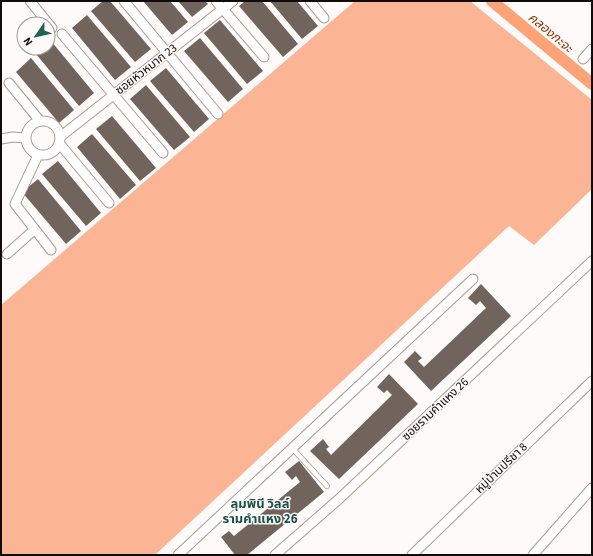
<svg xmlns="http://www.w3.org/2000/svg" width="593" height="556" font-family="'Source Sans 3','Noto Sans Thai',sans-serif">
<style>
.green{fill:#fbb594}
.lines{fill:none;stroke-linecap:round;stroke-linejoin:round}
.canal{stroke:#fda377;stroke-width:12}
.building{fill:#71645d}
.lane-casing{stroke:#aa9b95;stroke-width:6}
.street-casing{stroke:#aa9b95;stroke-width:11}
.lane{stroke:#fff;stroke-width:4.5}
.street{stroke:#fff;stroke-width:9}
.labels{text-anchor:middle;stroke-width:3;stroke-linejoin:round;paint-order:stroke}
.street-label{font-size:12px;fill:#110c0a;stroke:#fefaf9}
.water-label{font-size:13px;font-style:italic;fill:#883804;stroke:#fefaf9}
.neighbourhood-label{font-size:13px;font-weight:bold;fill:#1b5045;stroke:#fefaf9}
</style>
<rect width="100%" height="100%" fill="#fefaf9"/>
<polygon class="green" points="355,1 470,1 592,100 592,189 534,245 509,226 155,555 1,555 1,305"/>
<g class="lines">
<polyline class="canal" points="492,1 592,84"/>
</g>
<g class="building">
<polygon points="103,1 110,1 151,49 135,62 91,11"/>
<polygon points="143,1 170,1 188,22 172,35"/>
<polygon points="178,1 205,1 208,4 192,17"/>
<polygon points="245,1 262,1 298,44 283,57 239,6"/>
<polygon points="270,1 297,1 318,26 302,39"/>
<polygon points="87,15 131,67 115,80 72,28"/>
<polygon points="220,20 263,71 247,84 204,33"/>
<polygon points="200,38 243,89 228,102 184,51"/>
<polygon points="51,41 94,93 79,106 36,54 43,48 48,48 48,44"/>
<polygon points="31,58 74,110 59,123 16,72"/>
<polygon points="166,68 209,119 194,132 150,81"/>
<polygon points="146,85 190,137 174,150 130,99"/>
<polygon points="112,116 156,168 140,181 96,129"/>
<polygon points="92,134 136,185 120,199 77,147"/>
<polygon points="58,161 101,213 86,226 42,174"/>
<polygon points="38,179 81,231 66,244 22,192"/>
<polygon points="481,284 511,316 431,391 404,362 415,351 422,358 418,361 424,367 486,308 480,301 476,305 468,298"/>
<polygon points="389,374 418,404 339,479 310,451 323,439 329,447 326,449 331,455 392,395 387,390 384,393 377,387"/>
<polygon points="299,461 324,492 247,555 235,555 221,537 229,531 234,536 300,482 296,476 292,480 285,472"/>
</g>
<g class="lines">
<g class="lane-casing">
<polyline id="lane" points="292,448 327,486"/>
</g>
<g class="street-casing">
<g id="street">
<polyline points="30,1 52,28"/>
<polyline points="124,1 218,114"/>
<polyline points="216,1 264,57"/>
<polyline points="310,1 324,18"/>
<polyline points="62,34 163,153"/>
<polyline points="583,59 592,49"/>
<polyline points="9,83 40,121"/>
<circle cx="43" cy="138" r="17"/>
<polyline points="60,137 233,1"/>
<polyline points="1,139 13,137 25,138"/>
<polyline points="59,143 109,203"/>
<polyline points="38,155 15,204 51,250"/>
<polyline points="7,254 34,230"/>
<polyline points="178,555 473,279"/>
<polyline points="275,555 339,499 592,261"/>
<polyline points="412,555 592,381"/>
<polyline points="533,555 592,488"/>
</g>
</g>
<use href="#lane" class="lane"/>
<use href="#street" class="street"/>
</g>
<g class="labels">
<g class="street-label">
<text transform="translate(146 69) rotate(-38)" y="4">ซอยหัวหมาก 23</text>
<text transform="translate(435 409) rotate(-43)" y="4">ซอยรามคำแหง 26</text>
<text transform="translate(501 468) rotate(-44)" y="4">หมู่บ้านปรีชา 8</text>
</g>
<g class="water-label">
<text transform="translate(551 32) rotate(40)" y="5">คลองกะจะ</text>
</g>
<g class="neighbourhood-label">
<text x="260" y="508">ลุมพินี วิลล์<tspan x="260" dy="15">รามคำแหง 26</tspan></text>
</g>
</g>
<rect width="593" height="556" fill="none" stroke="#110c0a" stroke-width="4"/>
<g transform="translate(36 36) rotate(236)"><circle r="19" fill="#fefaf9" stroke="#9f9b99"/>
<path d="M0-3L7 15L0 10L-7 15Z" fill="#1e6254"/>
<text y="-6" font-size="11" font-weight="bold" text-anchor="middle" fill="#110c0a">N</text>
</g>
</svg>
